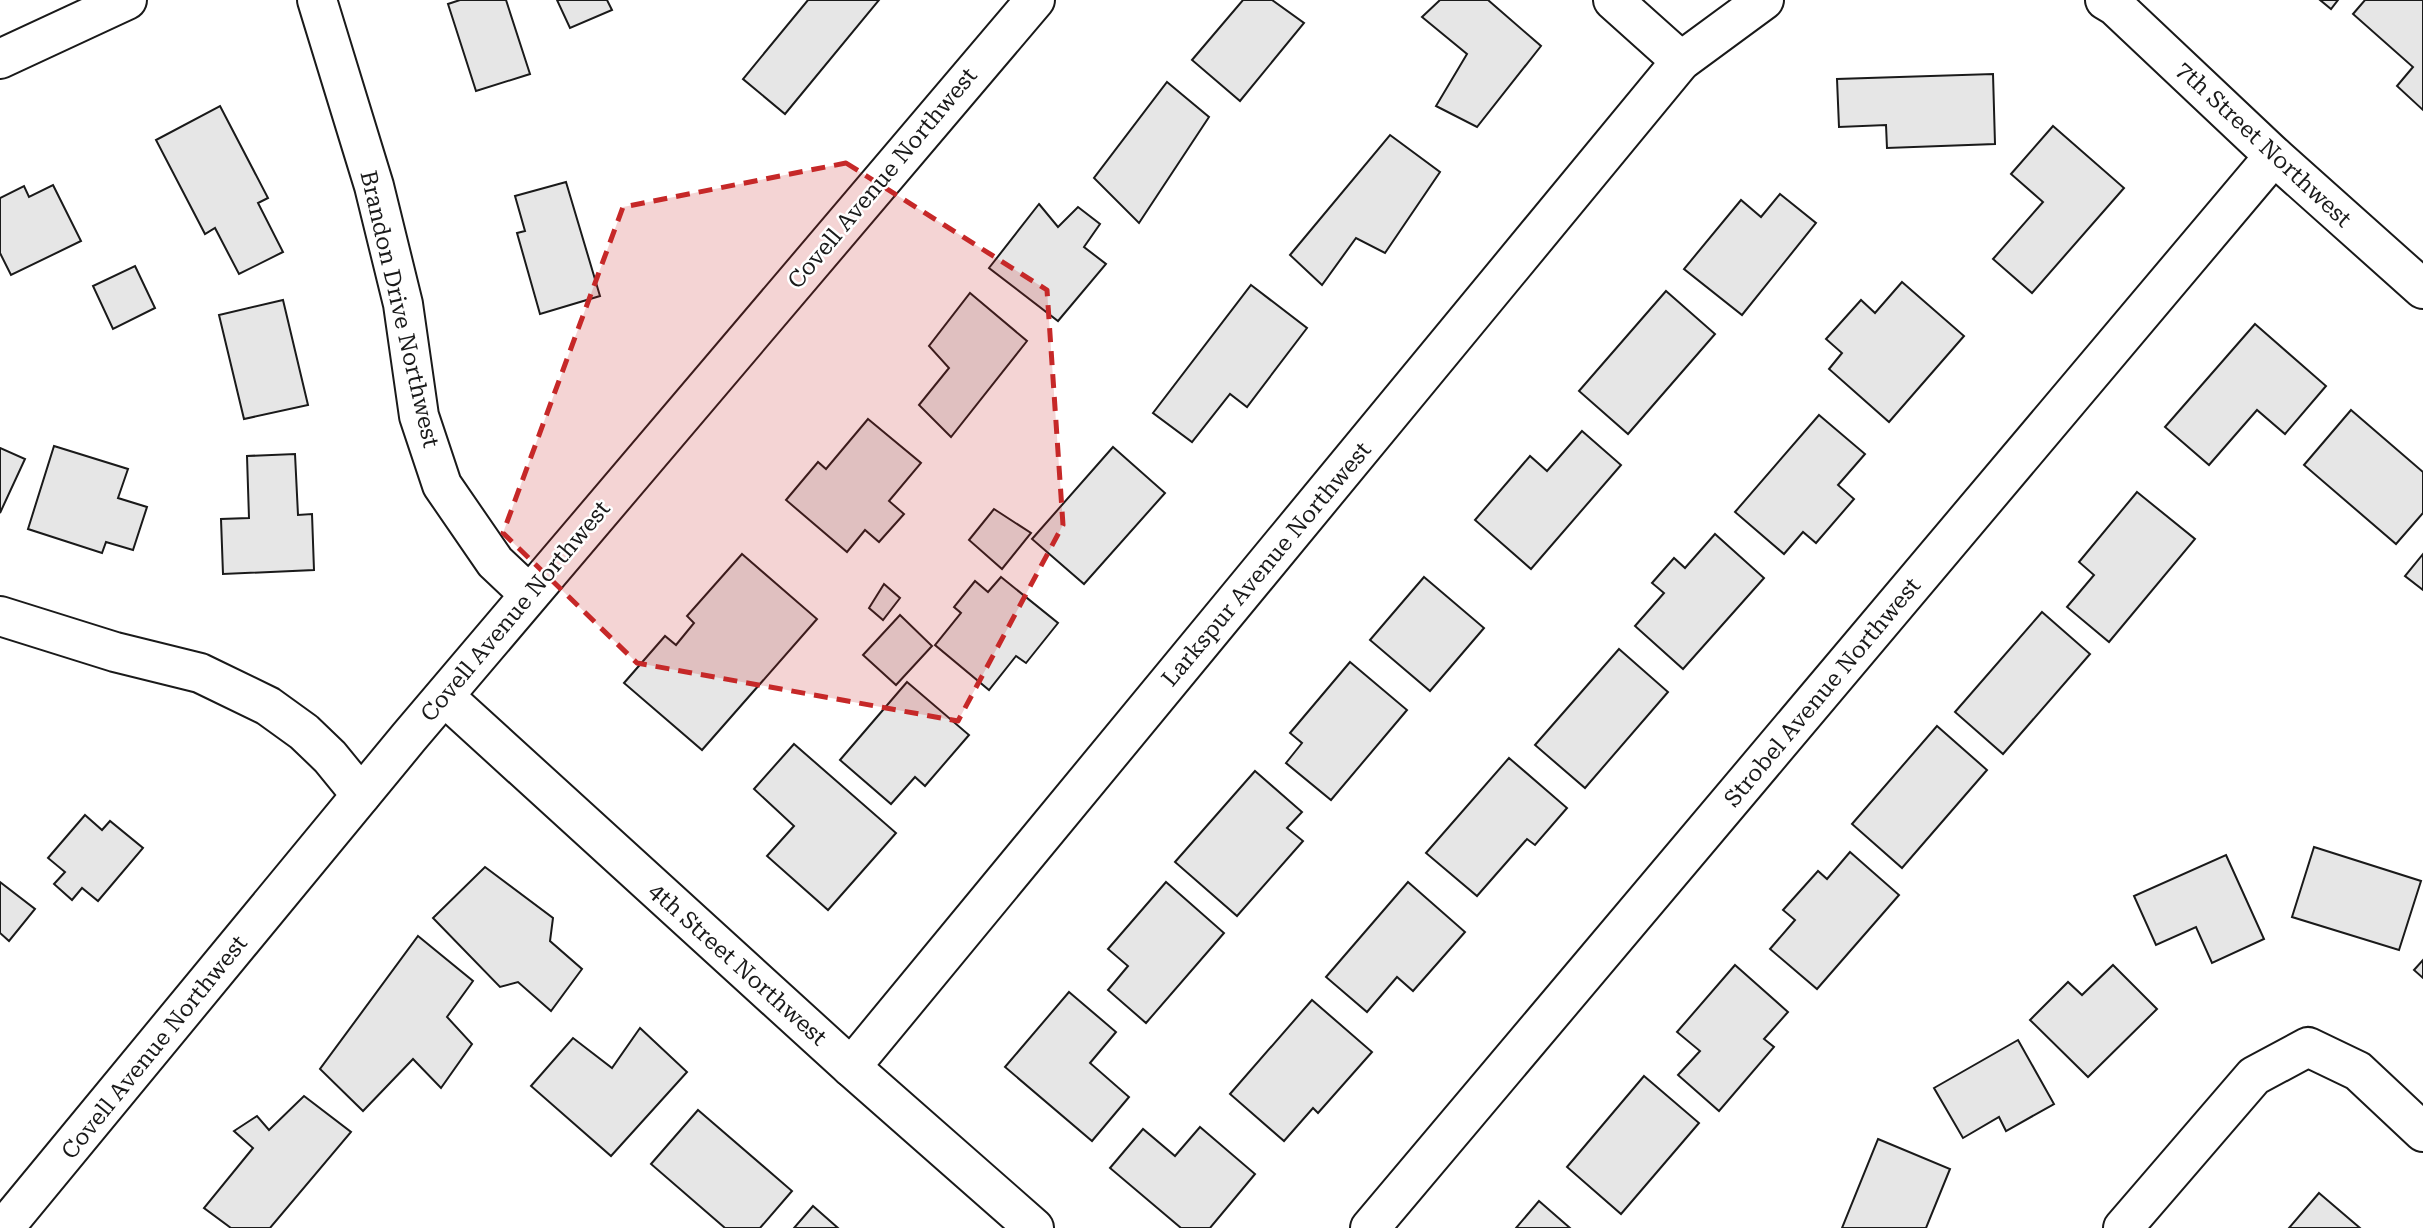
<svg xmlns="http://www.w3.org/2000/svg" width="2423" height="1228" font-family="'Roboto Serif',serif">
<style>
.building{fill:#e6e6e6;stroke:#1a1a1a;stroke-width:2}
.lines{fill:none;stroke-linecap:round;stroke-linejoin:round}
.minor-casing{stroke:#1a1a1a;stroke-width:42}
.tertiary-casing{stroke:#1a1a1a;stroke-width:42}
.minor{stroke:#fff;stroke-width:38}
.tertiary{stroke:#fff;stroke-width:38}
.marked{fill:#c62828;fill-opacity:0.2;stroke:#c62828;stroke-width:5;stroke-dasharray:14 9;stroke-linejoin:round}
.labels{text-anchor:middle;stroke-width:5;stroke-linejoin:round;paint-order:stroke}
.street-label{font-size:23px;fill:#1a1a1a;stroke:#fff}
</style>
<rect width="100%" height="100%" fill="#fff"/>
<g class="building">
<polygon points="460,0 506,0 530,74 476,91 448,4"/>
<polygon points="557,0 607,0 612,10 570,28"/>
<polygon points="808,0 879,0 785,114 743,79"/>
<polygon points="1243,0 1272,0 1304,23 1240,101 1192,60"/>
<polygon points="1440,0 1488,0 1541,46 1477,127 1436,106 1467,54 1422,17"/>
<polygon points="2320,0 2338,0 2331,9"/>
<polygon points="2365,0 2423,0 2423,110 2397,86 2413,67 2353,14"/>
<polygon points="1993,74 1995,144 1887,148 1886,125 1839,127 1837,79"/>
<polygon points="1167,82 1209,117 1139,223 1094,178"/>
<polygon points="220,106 268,198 258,203 283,252 239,274 215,228 205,234 156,140"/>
<polygon points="2053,126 2124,188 2032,293 1993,259 2043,202 2011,174"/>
<polygon points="1390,135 1440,172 1385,253 1356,238 1322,285 1290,255"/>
<polygon points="566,182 600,296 540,314 517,233 525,231 515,196"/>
<polygon points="53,185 81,241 11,275 0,253 0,198 24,186 29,197"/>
<polygon points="1780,194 1816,223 1742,315 1684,269 1741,200 1761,217"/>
<polygon points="1039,204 1058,227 1078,207 1100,224 1084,247 1106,264 1058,321 989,268"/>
<polygon points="135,266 155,308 113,329 93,286"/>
<polygon points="1902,282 1964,336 1889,422 1829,369 1842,353 1826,339 1861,300 1875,313"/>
<polygon points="1251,285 1307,328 1247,407 1230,394 1192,442 1153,413"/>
<polygon points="1666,291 1715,334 1628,434 1579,391"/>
<polygon points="970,293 1027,341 951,437 919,405 949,368 929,346"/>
<polygon points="283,300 308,405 244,419 219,315"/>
<polygon points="2255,324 2326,386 2285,434 2257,410 2209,465 2165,427"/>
<polygon points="2351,410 2423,472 2423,513 2396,544 2304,465"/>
<polygon points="1819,415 1865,454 1838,485 1854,499 1816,543 1803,532 1784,554 1735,512"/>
<polygon points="868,419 921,463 889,501 904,514 879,542 865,530 847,552 786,500 818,462 826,469"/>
<polygon points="1582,431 1621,465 1531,569 1475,520 1530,456 1547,471"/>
<polygon points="54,446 128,469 118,498 147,507 133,550 106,542 102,553 28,529"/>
<polygon points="1113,447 1165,493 1084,584 1032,539"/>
<polygon points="0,448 25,459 0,513"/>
<polygon points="295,454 298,515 312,514 314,570 223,574 221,519 249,518 247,456"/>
<polygon points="2137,492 2195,539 2109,642 2067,607 2094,575 2079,562"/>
<polygon points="994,509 1031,533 1002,569 969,540"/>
<polygon points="1715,534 1764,578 1683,669 1635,626 1664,593 1652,583 1674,558 1685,568"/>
<polygon points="742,554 817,619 702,750 624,683 665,636 676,645 694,623 687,616"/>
<polygon points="2423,554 2423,590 2405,576"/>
<polygon points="1001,577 1058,623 1026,663 1016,656 989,690 935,645 961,613 954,607 975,581 988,592"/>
<polygon points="1424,577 1484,628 1430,691 1370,640"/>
<polygon points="884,584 900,598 883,620 869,608"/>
<polygon points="2042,612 2090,654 2003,754 1955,712"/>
<polygon points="900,615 932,646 896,685 863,655"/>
<polygon points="1619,649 1668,692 1585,788 1535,745"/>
<polygon points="1350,662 1407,710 1331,800 1286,763 1302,743 1290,733"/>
<polygon points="907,682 969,735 925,786 915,777 891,804 840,760"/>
<polygon points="1937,726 1987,770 1902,868 1852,824"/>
<polygon points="794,744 896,833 828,910 767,856 794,826 754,789"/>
<polygon points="1509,758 1567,808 1535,845 1527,839 1477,896 1426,853"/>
<polygon points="1255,771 1302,812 1287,828 1303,841 1237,916 1175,862"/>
<polygon points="85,815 102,830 110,821 143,848 98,901 82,888 72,900 54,884 65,872 48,858"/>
<polygon points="2314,847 2421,881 2399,950 2292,917"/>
<polygon points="1850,852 1899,895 1817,989 1770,949 1795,920 1783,910 1818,871 1827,879"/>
<polygon points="2226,855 2264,939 2212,963 2196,927 2156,945 2134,896"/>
<polygon points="485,867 553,918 550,941 582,969 551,1011 518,982 500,987 433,918"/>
<polygon points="0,882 35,909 9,941 0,933"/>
<polygon points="1166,882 1224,933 1146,1023 1108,990 1128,966 1108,949"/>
<polygon points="1408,882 1465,932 1413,991 1397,977 1367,1012 1326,977"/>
<polygon points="418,936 473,981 447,1017 472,1044 441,1088 413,1059 363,1111 320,1069"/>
<polygon points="2423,960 2423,978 2414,970"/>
<polygon points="1735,965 1788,1012 1764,1039 1774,1047 1719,1111 1678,1075 1700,1051 1677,1032"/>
<polygon points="2113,965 2157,1009 2088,1077 2030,1020 2068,982 2082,995"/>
<polygon points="1069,992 1116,1032 1090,1063 1129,1097 1092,1141 1005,1067"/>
<polygon points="1312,1000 1372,1052 1318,1113 1313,1108 1284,1141 1230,1094"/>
<polygon points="640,1028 687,1072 611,1156 531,1086 573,1038 612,1068"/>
<polygon points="2018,1040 2054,1104 2006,1131 1999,1117 1963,1138 1934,1088"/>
<polygon points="1644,1076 1699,1123 1621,1214 1567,1167"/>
<polygon points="304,1096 351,1132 270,1228 231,1228 204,1208 253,1148 234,1131 257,1116 269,1130"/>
<polygon points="698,1110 792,1191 760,1228 725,1228 651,1164"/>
<polygon points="1200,1127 1255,1174 1210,1228 1181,1228 1110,1168 1143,1129 1175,1156"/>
<polygon points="1878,1139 1950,1169 1926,1228 1842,1228"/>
<polygon points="2319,1193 2360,1228 2289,1228"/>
<polygon points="1539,1201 1570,1228 1516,1228"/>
<polygon points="813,1206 838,1228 794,1228"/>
</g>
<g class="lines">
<g class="minor-casing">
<g id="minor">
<polyline points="317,0 374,186 403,304 419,416 442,485 495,562 529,594"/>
<polyline points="1613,0 1681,61"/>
<polyline points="2105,0 2115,6 2274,156 2423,289"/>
<polyline points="0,59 127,0"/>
<polyline points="0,616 115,652 200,673 268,706 304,732 330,757 361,795"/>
<polyline points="445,697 851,1067 1034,1228"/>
<polyline points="851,1067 1681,61 1764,0"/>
<polyline points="1370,1228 2274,156"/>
<polyline points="2123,1228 2254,1076 2308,1047 2358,1071 2423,1132"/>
</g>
</g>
<g class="tertiary-casing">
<polyline id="tertiary" points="4,1228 409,737 1035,0"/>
</g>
<use href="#minor" class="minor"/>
<use href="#tertiary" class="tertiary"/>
</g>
<path class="marked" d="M 846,163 L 1047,290 L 1063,525 L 958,721 L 637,663 L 503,533 L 623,207 Z"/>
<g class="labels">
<g class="street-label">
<text transform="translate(2264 144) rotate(43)" y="8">7th Street Northwest</text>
<text transform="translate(882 178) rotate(-50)" y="8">Covell Avenue Northwest</text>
<text transform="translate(400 309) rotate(77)" y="8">Brandon Drive Northwest</text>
<text transform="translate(1266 564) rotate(-50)" y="8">Larkspur Avenue Northwest</text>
<text transform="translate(515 611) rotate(-50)" y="8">Covell Avenue Northwest</text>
<text transform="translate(1822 692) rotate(-50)" y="8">Strobel Avenue Northwest</text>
<text transform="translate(738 964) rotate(42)" y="8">4th Street Northwest</text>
<text transform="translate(154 1047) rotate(-51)" y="8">Covell Avenue Northwest</text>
</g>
</g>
</svg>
